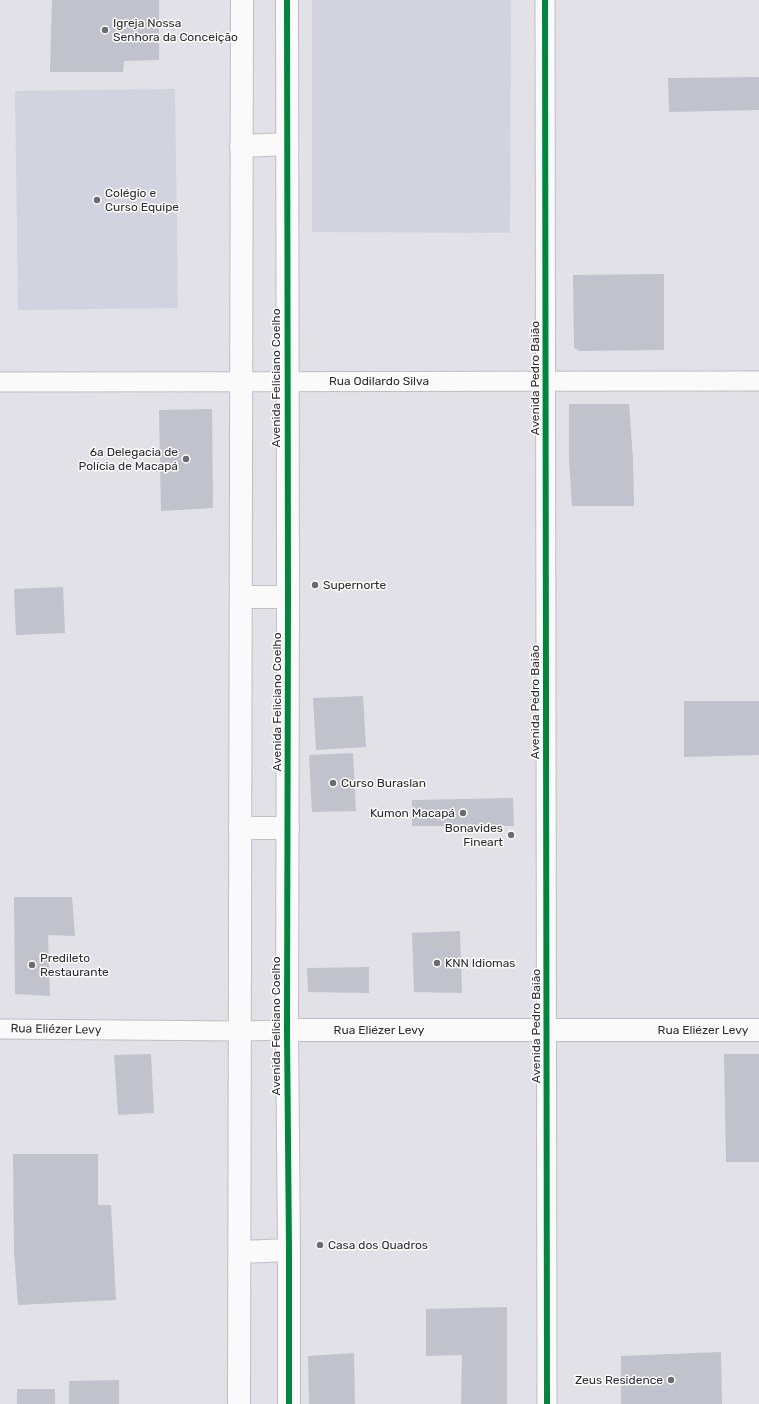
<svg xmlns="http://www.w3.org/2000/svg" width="759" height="1404" font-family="Rubik,sans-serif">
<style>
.built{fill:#d3d3df}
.building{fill:#c2c2cd}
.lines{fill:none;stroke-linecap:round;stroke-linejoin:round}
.street-casing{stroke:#bfbfc3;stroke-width:21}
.secondary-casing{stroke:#bfbfc3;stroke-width:24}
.street{stroke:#fafafb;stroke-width:19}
.secondary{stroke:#fafafb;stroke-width:22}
.cycleway-casing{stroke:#fff;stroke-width:8}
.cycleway{stroke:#00873e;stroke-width:6}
.poi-dot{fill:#6b6b70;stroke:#fff;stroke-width:1.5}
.labels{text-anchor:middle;stroke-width:3;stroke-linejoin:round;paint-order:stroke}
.poi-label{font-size:12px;fill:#2c2c30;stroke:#fff;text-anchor:start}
.street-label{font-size:12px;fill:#2c2c30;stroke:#fff}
</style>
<rect width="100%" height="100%" fill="#e1e1e7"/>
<g class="built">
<polygon points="312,0 511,0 510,233 312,232"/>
<polygon points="175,89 178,308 18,310 15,91"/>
</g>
<g class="building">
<polygon points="52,0 159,0 159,60 124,61 123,72 50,72"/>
<polygon points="759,77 759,110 669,112 668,78"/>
<polygon points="664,274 664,350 580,351 574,348 573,275"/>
<polygon points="569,404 629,404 633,458 634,506 572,506 569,459"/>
<polygon points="212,409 213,508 161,511 159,410"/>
<polygon points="63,587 65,633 16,635 14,589"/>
<polygon points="363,696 366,747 316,750 313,698"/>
<polygon points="684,701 759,701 759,755 684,757"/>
<polygon points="353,753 356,811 312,812 309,755"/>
<polygon points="513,798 514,826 412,826 412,800"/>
<polygon points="14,897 72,897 75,936 48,935 50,996 15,994"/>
<polygon points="460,931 462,993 414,992 412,933"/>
<polygon points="369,967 369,993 308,992 307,968"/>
<polygon points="151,1054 154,1113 118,1115 114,1055"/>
<polygon points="724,1054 759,1054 759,1162 726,1162"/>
<polygon points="13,1154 98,1154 98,1205 111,1205 116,1300 18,1305 14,1251"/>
<polygon points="507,1307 507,1404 461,1404 462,1355 426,1356 426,1309"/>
<polygon points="721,1352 722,1404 621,1404 621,1356"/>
<polygon points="354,1353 355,1404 309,1404 308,1356"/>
<polygon points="119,1380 119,1404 69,1404 69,1381"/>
<rect x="17" y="1389" width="38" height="15"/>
</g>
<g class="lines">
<g class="street-casing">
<g id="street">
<polyline points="545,0 547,1404"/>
<polyline points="0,382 759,381"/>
<polyline points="0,1029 240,1031 287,1030"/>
</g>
</g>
<g class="secondary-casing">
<g id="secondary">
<polyline points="287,0 288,597 287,1030 289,1250 289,1404"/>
<polyline points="241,146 287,144"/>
<polyline points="241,597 288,597"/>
<polyline points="240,828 288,828"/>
<polyline points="287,1030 759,1030"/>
<polyline points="240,1252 289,1250"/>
<polyline points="239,1404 242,0"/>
</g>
</g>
<use href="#street" class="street"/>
<use href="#secondary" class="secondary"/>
<g class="cycleway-casing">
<g id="cycleway">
<polyline points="287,0 288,597 287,1030 289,1250 289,1404"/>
<polyline points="545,0 547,1404"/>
</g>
</g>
<use href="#cycleway" class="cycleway"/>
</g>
<g class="poi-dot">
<circle cx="105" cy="30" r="4"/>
<circle cx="97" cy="200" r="4"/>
<circle cx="186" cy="459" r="4"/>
<circle cx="315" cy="585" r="4"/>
<circle cx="333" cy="783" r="4"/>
<circle cx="463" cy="813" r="4"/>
<circle cx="511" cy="835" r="4"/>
<circle cx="437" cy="963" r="4"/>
<circle cx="32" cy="965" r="4"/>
<circle cx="320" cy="1245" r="4"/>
<circle cx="671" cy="1380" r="4"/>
</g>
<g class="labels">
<g class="poi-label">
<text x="113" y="27">Igreja Nossa<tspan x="113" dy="14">Senhora da Conceição</tspan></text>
<text x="105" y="197">Colégio e<tspan x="105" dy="14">Curso Equipe</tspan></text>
<text x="178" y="456" text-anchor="end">6a Delegacia de<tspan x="178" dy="14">Polícia de Macapá</tspan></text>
<text x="323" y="589">Supernorte</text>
<text x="341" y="787">Curso Buraslan</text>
<text x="455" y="817" text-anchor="end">Kumon Macapá</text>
<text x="503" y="832" text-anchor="end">Bonavides<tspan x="503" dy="14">Fineart</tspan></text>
<text x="40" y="962">Predileto<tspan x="40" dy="14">Restaurante</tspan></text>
<text x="445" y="967">KNN Idiomas</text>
<text x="328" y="1249">Casa dos Quadros</text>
<text x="663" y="1384" text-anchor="end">Zeus Residence</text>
</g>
<g class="street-label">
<text transform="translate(276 378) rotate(-90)" y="4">Avenida Feliciano Coelho</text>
<text transform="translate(535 378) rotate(-90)" y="4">Avenida Pedro Baião</text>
<text x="379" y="385">Rua Odilardo Silva</text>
<text transform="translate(277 702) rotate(-90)" y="4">Avenida Feliciano Coelho</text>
<text transform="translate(535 702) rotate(-90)" y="4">Avenida Pedro Baião</text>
<text transform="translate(276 1026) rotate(-90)" y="4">Avenida Feliciano Coelho</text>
<text transform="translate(536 1026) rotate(-90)" y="4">Avenida Pedro Baião</text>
<text transform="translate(56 1029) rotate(1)" y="4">Rua Eliézer Levy</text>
<text x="379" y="1034">Rua Eliézer Levy</text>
<text x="703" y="1034">Rua Eliézer Levy</text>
</g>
</g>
</svg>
